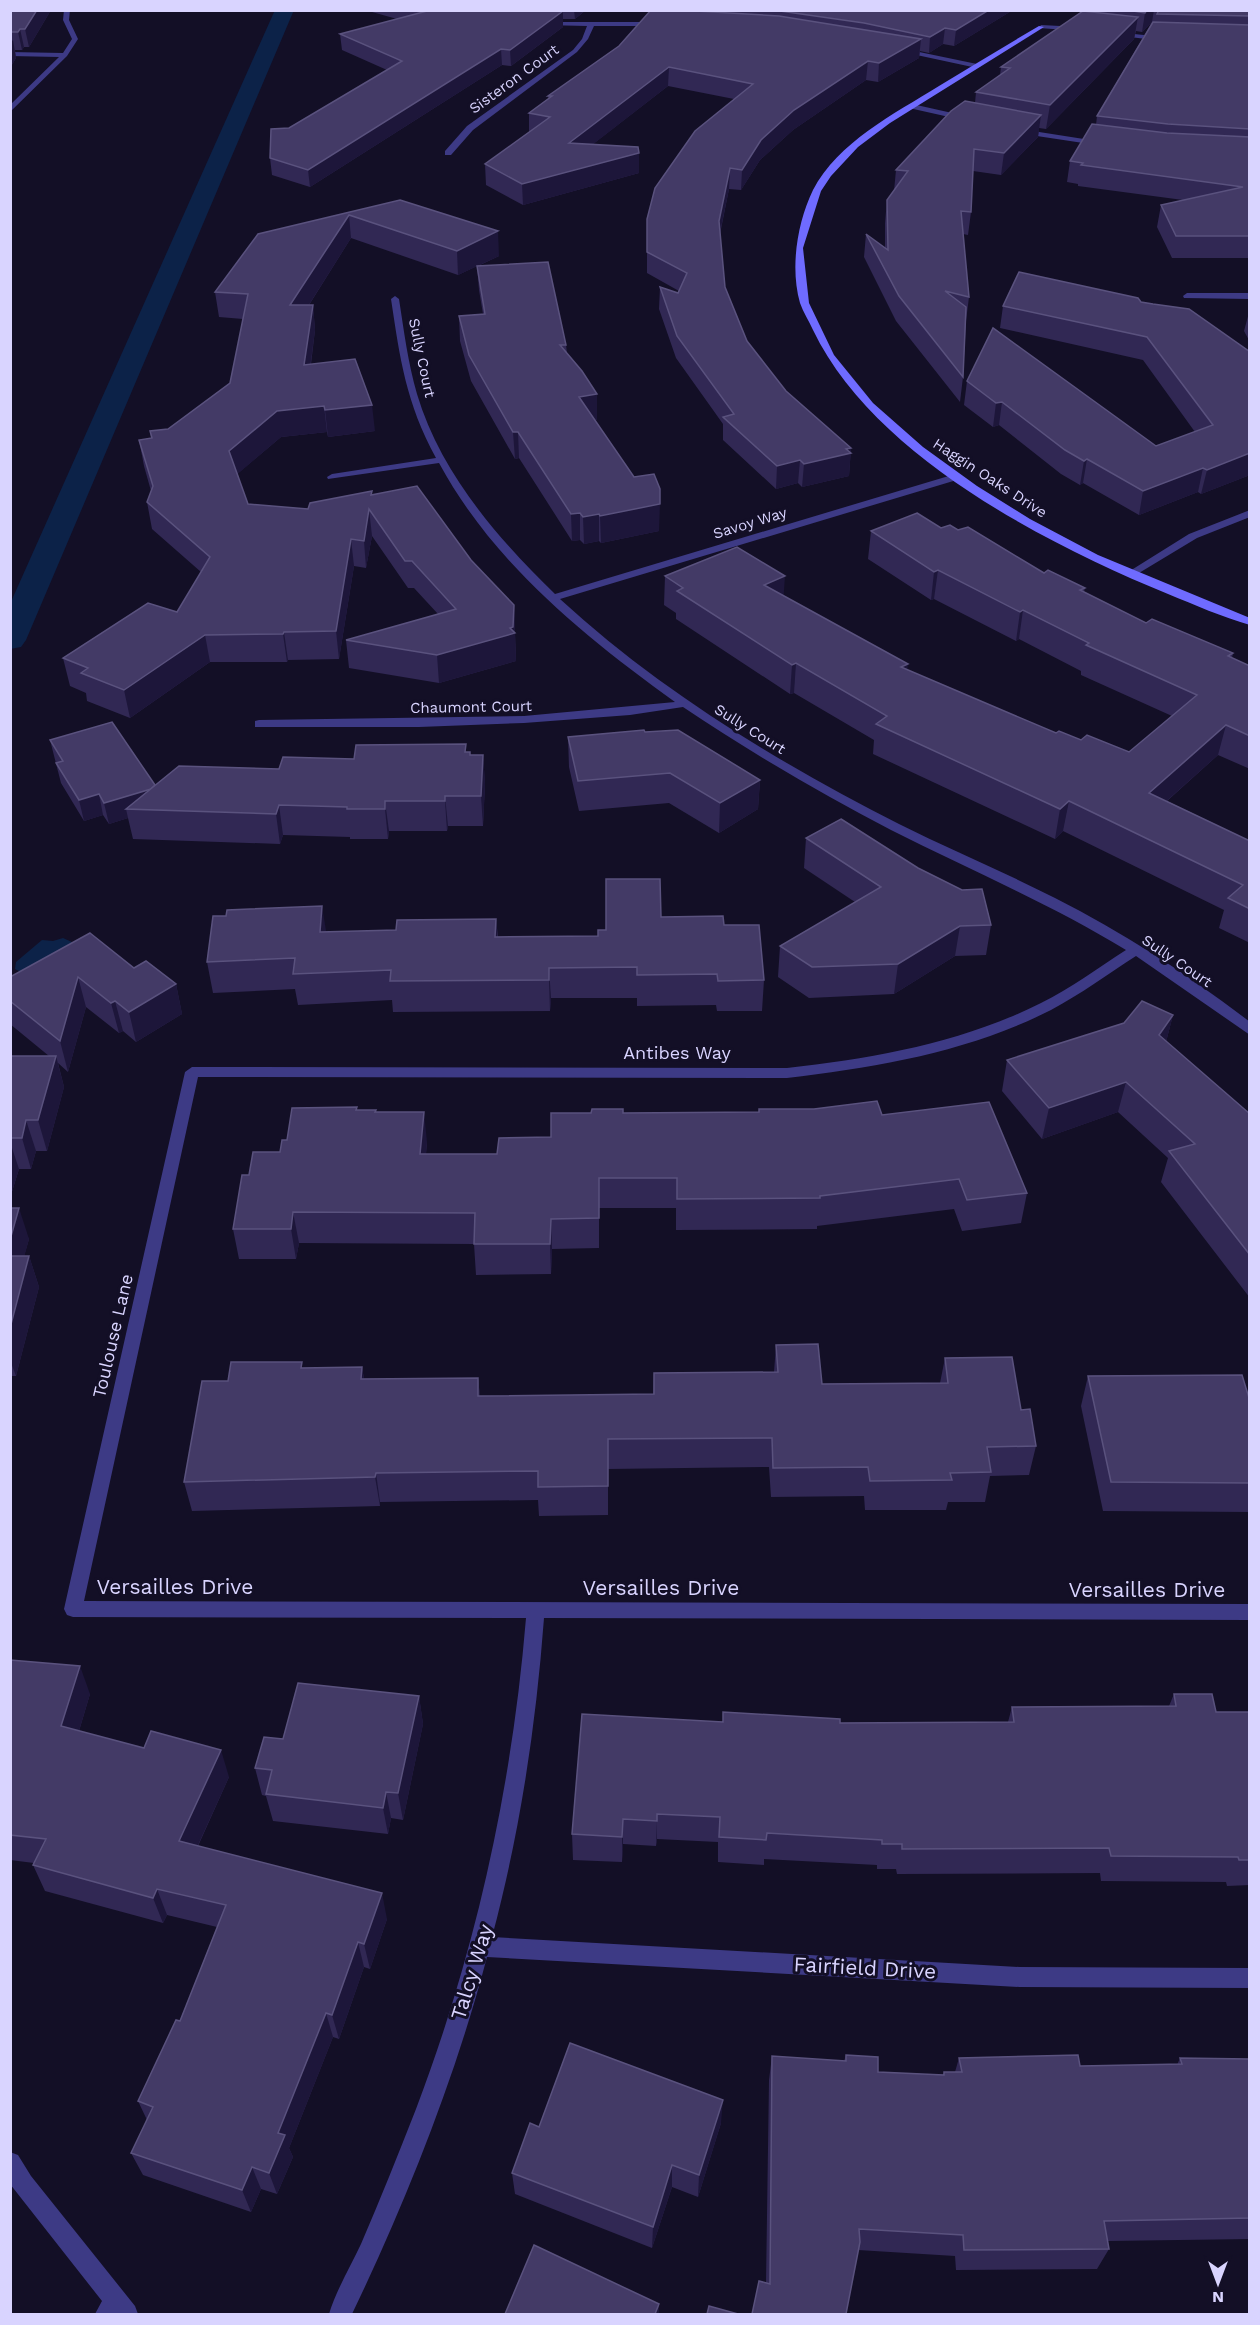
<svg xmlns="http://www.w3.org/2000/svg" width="1260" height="2325" font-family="'Work Sans',sans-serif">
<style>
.water{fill:#0c2248}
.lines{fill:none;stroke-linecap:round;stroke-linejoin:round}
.canal{fill:#0c2248;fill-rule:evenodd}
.lane{fill:#3d3a85;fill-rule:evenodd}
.street{fill:#3d3a85;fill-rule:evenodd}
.secondary{fill:#6f6bff;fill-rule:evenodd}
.wall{fill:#312854}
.shaded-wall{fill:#1d163a}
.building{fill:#433a66;stroke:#5a527e;stroke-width:1.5}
.labels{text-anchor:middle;stroke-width:6;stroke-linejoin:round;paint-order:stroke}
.far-street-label{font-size:15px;fill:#d9d4ff;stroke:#130f26}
.street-label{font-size:18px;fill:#d9d4ff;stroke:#130f26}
.near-street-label{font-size:21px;fill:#d9d4ff;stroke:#130f26}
</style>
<rect width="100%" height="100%" fill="#130f26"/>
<polygon class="water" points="63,938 74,943 23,973 15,969 16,962 42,940 53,941"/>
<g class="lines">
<polygon class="canal" points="275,10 294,10 26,640 21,647 10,649 10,604"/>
<polygon class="lane" points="64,10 70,10 69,20 78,39 67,56 10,112 10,105 59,57 10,56 10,52 63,53 72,39 63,20"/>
<g class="street">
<polygon points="545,22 659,22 662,24 659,26 594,26 588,39 577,52 473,130 451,155 445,155 445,151 467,126 573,50 582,39 587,26 543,25"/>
<polygon points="1041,25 1080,27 1083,29 1080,31 1039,28"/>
<polygon points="1115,32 1163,37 1166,39 1163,41 1113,35"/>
<polygon points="900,48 977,64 981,66 977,68 898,51"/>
<polygon points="912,104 970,117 971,119 967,121 909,108"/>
<polygon points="1020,129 1103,142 1107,144 1103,146 1017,133 1016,131"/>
<polygon points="1187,293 1250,293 1250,299 1184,298 1183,296"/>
<path d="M 395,296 L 399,299 C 404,331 408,363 417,394 C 440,472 498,539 555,594 L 952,475 L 960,475 L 960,479 L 560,599 C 660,691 779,763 899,824 C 951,850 1004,872 1055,898 C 1124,933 1189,975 1250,1022 L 1250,1035 L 1136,956 C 1108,974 1081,994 1051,1010 C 968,1052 878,1067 787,1078 L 198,1077 L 84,1601 L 1250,1604 L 1250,1620 L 544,1618 C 536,1726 520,1832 492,1937 L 1020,1967 L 1250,1968 L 1250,1988 L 1020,1987 L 487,1957 C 456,2076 405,2204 352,2314 L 329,2314 C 336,2291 350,2267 361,2244 C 380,2200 398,2155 416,2109 C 476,1951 512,1787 526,1618 L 73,1617 L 67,1615 L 64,1609 L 185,1072 L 192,1067 L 787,1068 C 875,1058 961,1043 1041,1003 C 1071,988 1098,968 1126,950 C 1051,904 970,870 891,830 C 820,793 750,752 683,707 L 630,715 L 524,723 L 419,727 L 255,727 L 255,721 L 259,720 L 524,716 L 675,702 C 585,637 493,563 439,463 L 328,479 L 327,477 L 332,474 L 436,458 C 406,403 400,359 391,299 Z"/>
<polygon points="1250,510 1250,517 1197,538 1134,576 1130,577 1125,574 1189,534"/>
<polygon points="10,2152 18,2155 31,2176 135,2306 138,2314 95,2314 102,2301 10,2184"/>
</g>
<path class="secondary" d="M 1039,26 L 1044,27 L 890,123 L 858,147 L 831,176 L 821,191 L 803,248 L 809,303 L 834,355 L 873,403 L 923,447 L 977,486 L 1030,519 L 1098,555 L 1250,618 L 1250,625 C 1222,617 1195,605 1168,594 C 1044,543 873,455 813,330 C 809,321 803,312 800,303 C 790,268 797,223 813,190 C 838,142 894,114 939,86 C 972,66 1005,46 1039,26 Z"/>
</g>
<g class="wall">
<polygon points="10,10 51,10 29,47 24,47 22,50 15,50 16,58 10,68"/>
<polygon points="365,10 586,10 575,19 563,19 563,27 511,66 502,65 310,187 272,175 270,158 289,128 387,70 342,50 340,34 397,19"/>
<polygon points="651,10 1013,10 954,46 943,44 929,53 920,51 919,58 878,82 866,80 793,130 760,160 741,190 729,189 720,234 725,287 747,341 786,391 851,448 849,476 802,487 798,483 776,489 723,440 723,424 676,358 659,309 660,287 678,293 679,291 647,273 647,219 734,99 668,86 593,144 639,153 639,173 523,205 486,185 485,164 529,132 529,113 548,99 548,96 619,46"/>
<polygon points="1093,10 1250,10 1250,258 1172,258 1157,227 1161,205 1183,200 1078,186 1078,184 1067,182 1070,161 1096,125 1097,116 1152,22 1142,32 1136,31 1134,39 1046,129 1039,128 1038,137 1001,175 973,171 971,212 968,235 963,234 969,297 966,321 963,377 960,402 896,321 864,257 866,234 885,248 885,223 887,200 894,191 896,170 975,103 976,92 1000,75 1001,67 1093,12"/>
<polygon points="400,200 499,256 478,266 566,345 567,353 597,420 595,420 659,531 601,543 599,541 584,544 580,540 572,541 519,458 515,459 471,381 460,341 459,316 483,314 479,290 477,266 458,275 351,238 309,305 313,305 315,330 311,364 375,431 328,437 327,432 281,437 237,474 248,504 308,509 372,491 372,495 471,560 514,605 516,661 439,683 349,668 346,640 438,614 414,588 408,588 372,536 366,568 354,566 339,659 288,660 287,662 210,662 130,718 87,701 86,693 70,686 63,658 177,612 201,572 152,529 147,502 151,491 144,466 139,440 151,438 150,431 168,429 230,383 243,319 219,317 215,292 258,234"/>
<polygon points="1141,302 1250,352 1250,475 1201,494 1198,492 1139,515 1083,483 1080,485 1061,474 999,425 993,427 964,405 967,381 1156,446 1195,432 1143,360 1000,328 1003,306"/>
<polygon points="1250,309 1250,342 1244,331"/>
<polygon points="941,528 958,530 1044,573 1085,588 1084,592 1146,623 1233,653 1232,658 1250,666 1250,769 1218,755 1167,801 1250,841 1250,943 1219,928 1224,910 1063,831 1055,839 873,754 874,740 794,693 790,694 676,619 676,613 664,605 665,576 783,596 907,670 1056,733 1129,752 1172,716 1081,675 1081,671 1019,639 1016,641 934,599 931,600 868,559 871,531"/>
<polygon points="645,732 760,780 758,809 719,833 669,803 579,811 569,767 568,737"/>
<polygon points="50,740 155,785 354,759 466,752 470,755 483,755 485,784 483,826 448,826 447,831 389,831 388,839 350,839 350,837 283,835 280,844 133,839 128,818 109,824 103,815 84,821 61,783"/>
<polygon points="806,838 991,925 986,955 955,956 894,994 809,998 778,977 780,946 855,902 804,868"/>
<polygon points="661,917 724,925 764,980 762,1011 717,1011 716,1005 637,1006 637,998 551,998 550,1011 393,1012 392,1000 298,1005 295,989 213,993 207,962 326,932 396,930 496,919 498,937 598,936 606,930"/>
<polygon points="134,968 176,984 182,1014 136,1042 123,1031 119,1033 86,1007 68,1072 58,1063 64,1087 47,1151 36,1151 31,1169 19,1169 10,1198 10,1056 49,1056 10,1024 10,976"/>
<polygon points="1173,1015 1166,1042 1250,1114 1250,1298 1161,1182 1168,1158 1118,1112 1042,1139 1002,1091 1007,1060"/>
<polygon points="357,1107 357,1110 376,1112 427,1142 426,1154 497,1154 623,1113 882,1115 1027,1193 1021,1223 962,1231 954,1209 817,1226 817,1229 676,1230 676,1208 599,1208 599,1248 552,1249 551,1274 476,1275 474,1244 299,1243 296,1259 239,1259 233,1229 249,1175 280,1152 287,1140"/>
<polygon points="10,1208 29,1239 24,1256 29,1256 39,1287 16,1376 10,1376"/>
<polygon points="776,1345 822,1384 940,1383 945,1358 1021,1410 1036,1446 1029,1475 990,1476 985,1502 948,1502 946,1510 865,1510 864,1496 771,1497 769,1467 608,1469 608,1515 539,1516 538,1500 380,1502 380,1506 192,1511 184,1482 228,1381 303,1368 362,1367 364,1379 478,1378 480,1396 653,1394 654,1373 774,1372"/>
<polygon points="1088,1376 1250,1401 1250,1512 1103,1511 1081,1406"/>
<polygon points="10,1660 90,1694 79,1731 229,1777 198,1846 387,1919 370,1969 364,1967 339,2039 333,2037 289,2148 293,2157 277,2194 261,2189 251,2212 143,2175 131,2153 147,2120 138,2101 180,2021 217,1927 167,1915 163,1923 45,1891 33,1865 34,1863 10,1860"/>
<polygon points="1174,1694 1216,1712 1250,1712 1250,1885 1227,1886 1226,1882 1101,1881 1100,1873 897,1874 896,1869 877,1869 877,1865 764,1859 764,1865 718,1862 718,1842 657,1839 656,1846 623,1844 622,1862 573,1860 572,1834 723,1722 840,1723 1008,1722 1012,1707 1169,1706"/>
<polygon points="419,1696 423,1724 403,1820 391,1818 388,1834 273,1821 266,1796 262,1795 255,1768 283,1739"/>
<polygon points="846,2055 878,2072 943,2075 944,2072 955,2072 959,2058 1080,2066 1177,2065 1180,2058 1250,2059 1250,2239 1108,2241 1109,2249 1097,2269 956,2270 955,2256 858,2250 846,2314 766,2283 769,2080 772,2056 844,2061"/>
<polygon points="721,2123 698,2197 672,2187 652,2248 515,2194 512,2173 539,2127"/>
</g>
<g class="shaded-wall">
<polygon points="37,10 51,10 29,47 25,29"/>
<polygon points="574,10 586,10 575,19"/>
<polygon points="989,10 1013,10 954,46 956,30"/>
<polygon points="1147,10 1154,10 1152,22 1142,32 1145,13"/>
<polygon points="563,11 563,27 511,66 510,50"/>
<polygon points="1138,17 1134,39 1046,129 1050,105"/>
<polygon points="945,28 943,44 929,53 930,37"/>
<polygon points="20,29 24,47 22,50 18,32"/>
<polygon points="921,39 919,58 878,82 879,63"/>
<polygon points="13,40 16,58 10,68 10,44"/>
<polygon points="501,49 502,65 310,187 308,170"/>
<polygon points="868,61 866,80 793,130 760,160 741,190 742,170 761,140 794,110"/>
<polygon points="669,67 668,86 569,163 569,143"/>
<polygon points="1041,115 1038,137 1001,175 1004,153"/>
<polygon points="639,153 639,173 523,205 522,184"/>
<polygon points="730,168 729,189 718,242 719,221"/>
<polygon points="349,215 351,238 293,330 290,305"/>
<polygon points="498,231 499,256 458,275 457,251"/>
<polygon points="313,305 315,330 307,391 304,365"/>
<polygon points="597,394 597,420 579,423 579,397"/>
<polygon points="1002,402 999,425 993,427 996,403"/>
<polygon points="372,405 375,431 328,437 325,410"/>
<polygon points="324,406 327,432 281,437 233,478 229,451 277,411"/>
<polygon points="513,432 518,432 519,458 515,459"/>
<polygon points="851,448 849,476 802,487 804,464"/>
<polygon points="1250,453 1250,475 1201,494 1207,470"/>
<polygon points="1087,459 1083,483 1080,485 1084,461"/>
<polygon points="800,460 798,483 776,489 777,466"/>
<polygon points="1203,468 1198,492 1139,515 1143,491"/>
<polygon points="660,504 659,531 601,543 600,516"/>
<polygon points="369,509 372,536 366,568 364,541"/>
<polygon points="580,513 580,540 572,541 571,514"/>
<polygon points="599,514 599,541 584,544 583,517"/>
<polygon points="351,539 354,566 339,659 336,631"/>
<polygon points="938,570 934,599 931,600 934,572"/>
<polygon points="785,576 783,605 764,585"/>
<polygon points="514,605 516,661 439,683 437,655 510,628"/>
<polygon points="1023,610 1019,639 1016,641 1020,612"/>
<polygon points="284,632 288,660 287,662 283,634"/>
<polygon points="205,635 210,662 130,718 124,690"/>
<polygon points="796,663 794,693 790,694 792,665"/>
<polygon points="908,664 905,693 901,667"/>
<polygon points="1226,725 1218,755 1143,822 1149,793"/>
<polygon points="483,755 485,784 483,826 481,796"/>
<polygon points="760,780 758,809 719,833 720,803"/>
<polygon points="156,787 126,809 128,818 109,824 104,803"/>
<polygon points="99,794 103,815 84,821 79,800"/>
<polygon points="445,796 448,826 447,831 445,801"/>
<polygon points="385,801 389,831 388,839 385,809"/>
<polygon points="1069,801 1063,831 1055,839 1060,809"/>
<polygon points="279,805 283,835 280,844 276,814"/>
<polygon points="322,906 327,937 320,932"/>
<polygon points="496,919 498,950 495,937"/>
<polygon points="960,926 955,956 894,994 898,964"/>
<polygon points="549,968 551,998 550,1011 549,980"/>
<polygon points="78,977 86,1007 68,1072 60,1041"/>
<polygon points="176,984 182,1014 136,1042 129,1012"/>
<polygon points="115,1001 123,1031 119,1033 111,1003"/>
<polygon points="1173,1015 1165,1046 1159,1035"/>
<polygon points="56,1056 64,1087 47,1151 38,1120"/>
<polygon points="1126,1082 1118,1112 1042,1139 1049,1108"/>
<polygon points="424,1112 427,1142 423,1185 420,1154"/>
<polygon points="26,1120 36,1151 31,1169 22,1138"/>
<polygon points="10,1142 19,1169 10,1198"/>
<polygon points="19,1208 29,1239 16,1287 10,1269 10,1240"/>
<polygon points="293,1212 299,1243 296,1259 291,1229"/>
<polygon points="551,1219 552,1249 551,1274 550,1244"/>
<polygon points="29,1256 39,1287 16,1376 10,1360 10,1328"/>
<polygon points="362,1367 367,1397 361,1379"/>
<polygon points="478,1378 481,1408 478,1396"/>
<polygon points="376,1473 380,1502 380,1506 375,1477"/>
<polygon points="80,1666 90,1694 72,1754 61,1726"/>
<polygon points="419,1696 423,1724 403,1820 398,1793"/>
<polygon points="221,1750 229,1777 188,1867 179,1841"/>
<polygon points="386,1792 391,1818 388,1834 383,1808"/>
<polygon points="657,1814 657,1839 656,1846 657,1821"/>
<polygon points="623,1819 623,1844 622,1862 622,1837"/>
<polygon points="157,1889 167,1915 163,1923 153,1898"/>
<polygon points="382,1893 387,1919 370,1969 364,1944"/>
<polygon points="358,1942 364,1967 339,2039 332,2015"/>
<polygon points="326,2013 333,2037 289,2148 293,2157 277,2194 269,2173 278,2133"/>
<polygon points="723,2100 721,2123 698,2197 699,2175"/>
<polygon points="672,2165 672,2187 652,2248 653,2227"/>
<polygon points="252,2167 261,2189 251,2212 242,2190"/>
<polygon points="659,2304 659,2314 655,2314"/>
</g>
<g class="building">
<polygon points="10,10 37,10 25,29 20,29 18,32 10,32"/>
<polygon points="425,10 563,11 510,50 501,49 308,170 270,158 271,129 289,128 402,61 340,34 427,11"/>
<polygon points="651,10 678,10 779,16 921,39 879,63 868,61 794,110 761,140 742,170 730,168 719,221 725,287 747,341 786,391 851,448 846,449 851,453 804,464 800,460 777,466 723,417 734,414 677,336 660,287 678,293 687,273 647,252 647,219 655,188 695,131 753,84 669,67 569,143 638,147 639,153 522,184 485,164 550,117 529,113 552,96 548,96 619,46"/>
<polygon points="773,10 989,10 956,30 945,28 930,37 864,23"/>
<polygon points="1127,10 1147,10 1145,13"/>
<polygon points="1159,10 1250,10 1250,16 1157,14"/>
<polygon points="1083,11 1138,17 1050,105 976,92 1010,68 1001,67"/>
<polygon points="1153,22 1250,25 1250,129 1168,124 1097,116"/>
<polygon points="965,101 1041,115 1004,153 974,149 971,212 961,211 969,297 945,291 966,307 963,377 899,296 866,234 888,250 887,200 908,171 896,170 951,111"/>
<polygon points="1092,124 1167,133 1250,137 1250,236 1176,236 1161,205 1243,187 1081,165 1083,163 1070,161"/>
<polygon points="400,200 498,231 457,251 349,215 290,305 313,305 304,365 355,359 372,405 325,410 324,406 277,411 229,451 248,504 308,509 310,503 372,491 371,495 417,486 471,560 514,605 513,627 510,628 515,633 437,655 346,640 456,609 412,561 405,561 369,509 364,541 351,539 336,631 284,632 283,634 205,635 124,690 81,673 88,668 63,658 148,603 177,612 210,557 147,502 153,486 139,440 152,438 150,431 168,429 230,383 248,294 215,292 258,234"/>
<polygon points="548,262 566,345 560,345 582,371 597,394 579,397 634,477 654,474 660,489 660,504 600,516 599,514 583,517 580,513 571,514 518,432 513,432 469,355 459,316 485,314 477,266"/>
<polygon points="1019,272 1138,298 1141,302 1153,304 1189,309 1250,352 1250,453 1207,470 1203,468 1143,491 1087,459 1084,461 1065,450 1002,402 996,403 967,381 993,328 1156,446 1213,425 1147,337 1003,306"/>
<polygon points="917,513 941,528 950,525 958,530 968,527 1044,573 1048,570 1085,588 1080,590 1146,623 1152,619 1233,653 1228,656 1250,666 1250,736 1226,725 1149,793 1250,841 1250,909 1228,898 1243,885 1069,801 1060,809 876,724 887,716 796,663 792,665 677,591 683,588 665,576 737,547 785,576 764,585 908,664 901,667 1056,733 1059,731 1081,740 1087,735 1129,752 1197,695 1086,645 1089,643 1023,610 1020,612 938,570 934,572 871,531"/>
<polygon points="112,722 155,785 151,789 104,803 99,794 79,800 56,763 63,761 50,740"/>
<polygon points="644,730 645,732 678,730 760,780 720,803 670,773 578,781 568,737"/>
<polygon points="466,744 465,752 470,752 470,755 483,755 481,796 445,796 445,801 385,801 385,809 347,809 347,807 279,805 276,814 126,809 179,766 279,769 283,757 354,759 356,745"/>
<polygon points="841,819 918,868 962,890 982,889 991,925 960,926 898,964 812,967 780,946 881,887 806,838"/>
<polygon points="606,879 660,879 661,917 723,916 724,925 759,925 764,980 718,981 717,974 637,975 637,967 549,968 549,980 390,981 391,970 293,974 295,958 207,962 213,916 226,916 227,910 322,906 320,932 396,930 397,920 496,919 495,937 598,936 598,930 606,930"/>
<polygon points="90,933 134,968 146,961 176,984 129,1012 115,1001 111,1003 78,977 60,1041 10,1001 10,977"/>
<polygon points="1142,1001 1173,1015 1159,1035 1250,1114 1250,1255 1169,1151 1195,1144 1126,1082 1049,1108 1007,1060 1124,1023"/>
<polygon points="10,1056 56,1056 38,1120 26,1120 22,1138 10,1138"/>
<polygon points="877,1101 882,1115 989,1102 1027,1193 967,1200 959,1179 820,1196 820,1198 677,1199 677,1178 599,1178 599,1218 551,1219 550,1244 474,1244 475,1213 293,1212 291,1229 233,1229 242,1175 249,1175 253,1152 280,1152 282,1140 287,1140 292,1108 357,1107 356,1110 376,1110 375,1112 424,1112 420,1154 497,1154 499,1138 551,1137 551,1113 591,1113 592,1109 623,1109 623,1113 759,1112 759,1109 814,1109"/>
<polygon points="10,1208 19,1208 10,1240"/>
<polygon points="10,1256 29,1256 10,1328"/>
<polygon points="818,1344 822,1384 948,1383 945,1358 1012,1357 1021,1410 1030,1409 1036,1446 987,1447 991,1472 950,1473 952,1480 870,1481 868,1467 773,1468 772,1438 608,1439 608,1486 538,1487 538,1471 376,1473 375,1477 184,1482 202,1381 228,1381 231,1362 302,1362 301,1368 362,1367 361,1379 478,1378 478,1396 654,1394 654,1373 778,1372 776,1345"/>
<polygon points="1242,1375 1250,1401 1250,1483 1111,1482 1088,1376"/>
<polygon points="10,1660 80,1666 61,1726 144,1748 151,1731 221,1750 179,1841 382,1893 364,1944 358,1942 332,2015 326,2013 278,2133 285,2135 269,2173 252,2167 242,2190 131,2153 153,2107 138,2101 176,2020 180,2021 226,1905 157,1889 153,1898 33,1865 46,1839 10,1835"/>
<polygon points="298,1683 419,1696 398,1793 386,1792 383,1808 266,1794 272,1770 255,1768 264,1737 283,1739"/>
<polygon points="1174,1694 1212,1694 1216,1712 1250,1712 1250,1860 1239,1860 1238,1857 1111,1856 1109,1848 902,1849 902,1844 882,1844 882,1840 767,1833 766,1840 719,1837 720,1817 657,1814 657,1821 623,1819 622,1837 572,1834 582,1714 723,1722 723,1712 840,1719 840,1723 1014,1722 1012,1707 1176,1706"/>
<polygon points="570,2043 723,2100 699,2175 672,2165 653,2227 512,2173 530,2123 539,2127"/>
<polygon points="846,2055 878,2057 878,2072 944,2075 944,2072 962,2072 959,2058 1078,2055 1080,2066 1182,2064 1180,2058 1250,2059 1250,2218 1104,2221 1109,2249 964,2250 963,2235 859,2229 860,2242 846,2314 752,2314 759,2281 770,2284 772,2056 846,2061"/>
<polygon points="534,2245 659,2304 655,2314 505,2314"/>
<polygon points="709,2306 738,2314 707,2314"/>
</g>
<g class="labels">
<g class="far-street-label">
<text transform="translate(514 79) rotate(-36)" y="5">Sisteron Court</text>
<text transform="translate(422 358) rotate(78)" y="5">Sully Court</text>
<text transform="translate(990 478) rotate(33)" y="5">Haggin Oaks Drive</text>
<text transform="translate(750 523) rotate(-17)" y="5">Savoy Way</text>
<text transform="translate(471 707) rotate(-1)" y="5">Chaumont Court</text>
<text transform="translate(750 729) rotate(32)" y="5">Sully Court</text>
<text transform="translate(1177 961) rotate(34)" y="5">Sully Court</text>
</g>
<g class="street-label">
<text x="677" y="1059">Antibes Way</text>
<text transform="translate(113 1336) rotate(-77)" y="6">Toulouse Lane</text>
</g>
<g class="near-street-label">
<text x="175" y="1594">Versailles Drive</text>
<text x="661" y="1595">Versailles Drive</text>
<text x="1147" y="1597">Versailles Drive</text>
<text transform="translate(865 1968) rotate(3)" y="7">Fairfield Drive</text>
<text transform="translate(472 1972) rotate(-73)" y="7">Talcy Way</text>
</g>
</g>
<rect width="1260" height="2325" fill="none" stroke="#d9d4ff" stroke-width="24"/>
<g transform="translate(1218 2283) rotate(180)" stroke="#130f26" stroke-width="4.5" paint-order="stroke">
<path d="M0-4.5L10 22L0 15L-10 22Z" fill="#d9d4ff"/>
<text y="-9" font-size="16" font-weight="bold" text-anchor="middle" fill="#d9d4ff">N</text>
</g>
</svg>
